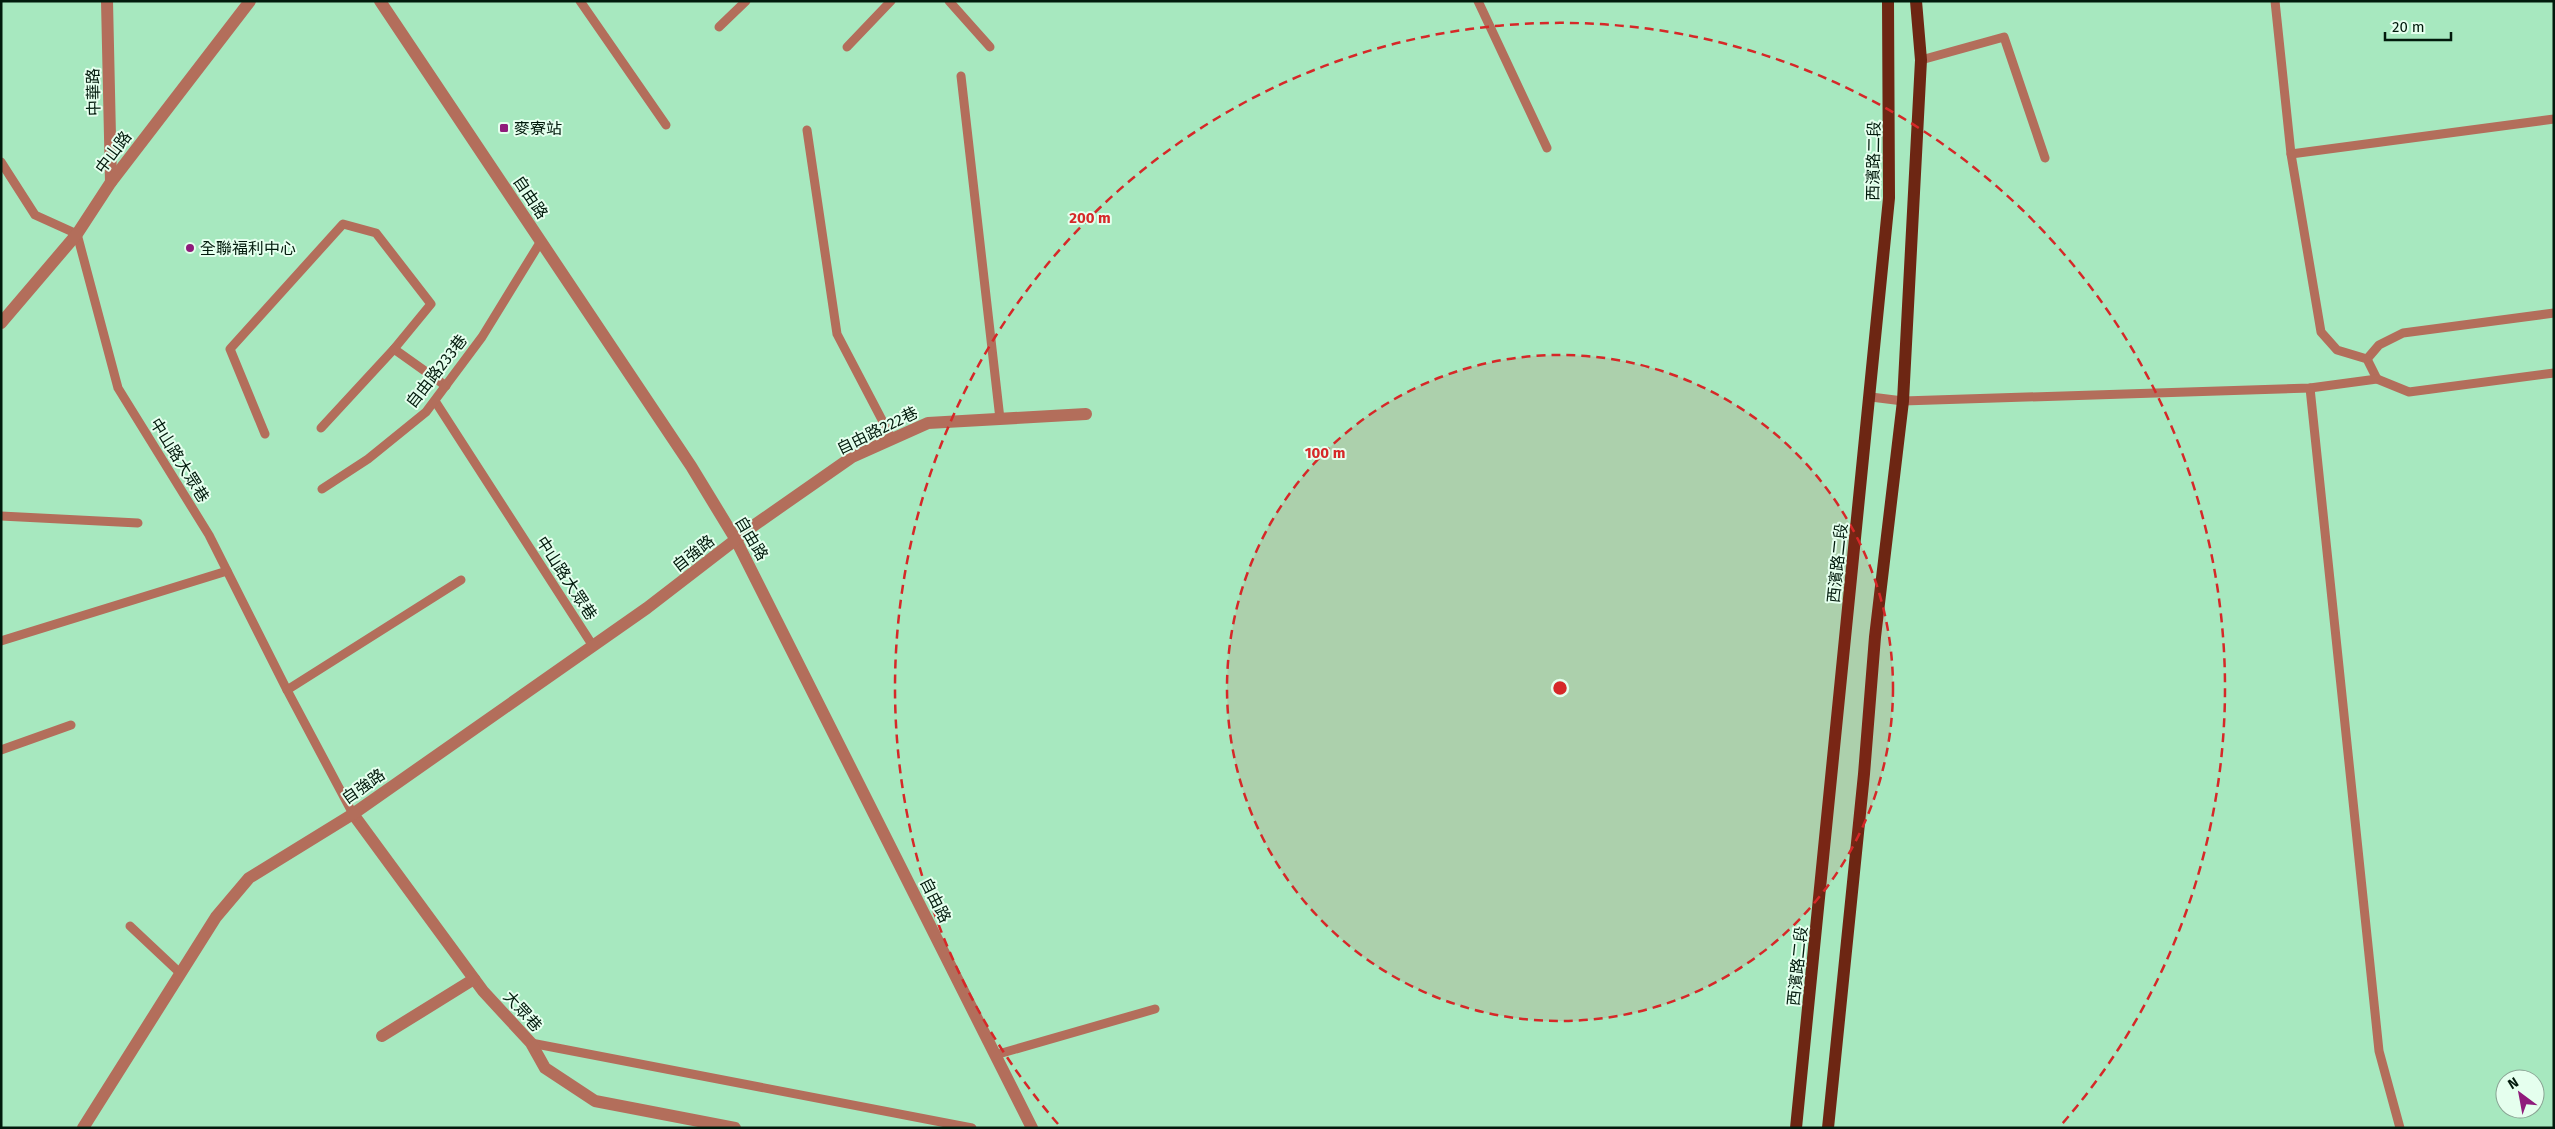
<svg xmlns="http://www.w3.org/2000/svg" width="2555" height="1129" font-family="'Fira Sans','Noto Sans TC',sans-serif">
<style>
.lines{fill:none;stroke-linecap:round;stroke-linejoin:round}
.lane{stroke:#b36e5b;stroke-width:9}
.street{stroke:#b36e5b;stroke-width:12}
.primary{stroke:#6d2613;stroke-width:12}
.ring{fill:none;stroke:#d62828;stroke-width:2.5;stroke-dasharray:9 6}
.poi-dot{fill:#8f1b7b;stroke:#e5ffee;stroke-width:2}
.labels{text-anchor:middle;stroke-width:4;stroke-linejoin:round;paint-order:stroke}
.street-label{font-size:16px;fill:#021a0c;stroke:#e5ffee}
.poi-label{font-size:16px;fill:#021a0c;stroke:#e5ffee;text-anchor:start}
.centre{fill:#d62828;stroke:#e5ffee;stroke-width:2.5}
.ring-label{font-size:15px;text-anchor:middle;font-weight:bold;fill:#d62828;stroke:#e5ffee;stroke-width:4;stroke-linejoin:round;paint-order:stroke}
</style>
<rect width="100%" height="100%" fill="#a7e8bf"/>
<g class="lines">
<g class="lane">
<polyline points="580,1 666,125"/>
<polyline points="949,1 990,47"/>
<polyline points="1478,1 1547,148"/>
<polyline points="2275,1 2291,154 2321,332 2337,350 2367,359 2377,379"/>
<polyline points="719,27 746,1"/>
<polyline points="847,47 891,1"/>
<polyline points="1921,60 2004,37 2045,158"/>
<polyline points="961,76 1000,419"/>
<polyline points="807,130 837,334 892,439"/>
<polyline points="2291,154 2554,119"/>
<polyline points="1,162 35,215 77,234 118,388 209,535 287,690 353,814"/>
<polyline points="2367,359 2379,345 2403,333 2554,313"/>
<polyline points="2310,388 2379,1051 2400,1128"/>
<polyline points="1871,397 1903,401 2310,388 2377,379 2409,392 2554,373"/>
<polyline points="435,401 593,646"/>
<polyline points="321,428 394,349 446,386"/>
<polyline points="265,434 230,349 343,224 376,233 431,304 394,349"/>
<polyline points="322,489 368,459 426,412 482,337 541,241"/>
<polyline points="1,516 138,523"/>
<polyline points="1,641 227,571"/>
<polyline points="287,690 461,580"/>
<polyline points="1,750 71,725"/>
<polyline points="130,926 180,973"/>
<polyline points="531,1043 972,1128"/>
<polyline points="995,1055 1155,1009"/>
</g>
<g class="street">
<polyline points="107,1 111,182"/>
<polyline points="380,1 691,466 736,540 1032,1128"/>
<polyline points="1,323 77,234 111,182 250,1"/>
<polyline points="353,814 483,991 531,1043 545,1068 595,1101 735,1128"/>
<polyline points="382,1036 474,979"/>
<polyline points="83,1128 216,917 249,878 353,814 647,608 756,524 852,457 928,423 1086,414"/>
</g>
<g class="primary">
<polyline points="1796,1128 1889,198 1888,1"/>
<polyline points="1828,1128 1864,774 1875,637 1903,401 1921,60 1916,1"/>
</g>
</g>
<circle cx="1560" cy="688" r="333" fill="#d62828" fill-opacity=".12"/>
<g class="ring">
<circle cx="1560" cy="688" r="333"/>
<path d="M1058 1124A665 665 0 1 1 2062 1124"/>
</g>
<g class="poi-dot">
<rect x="499" y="123" width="10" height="10" rx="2.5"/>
<circle cx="190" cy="248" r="5"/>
</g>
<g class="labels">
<g class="street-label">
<text transform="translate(93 92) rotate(-91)" y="6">中華路</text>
<text transform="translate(113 152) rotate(-53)" y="6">中山路</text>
<text transform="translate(1873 161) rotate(-89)" y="6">西濱路二段</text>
<text transform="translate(531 197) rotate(56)" y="6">自由路</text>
<text transform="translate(436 371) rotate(-52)" y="6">自由路233巷</text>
<text transform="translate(877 430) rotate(-26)" y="6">自由路222巷</text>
<text transform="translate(180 460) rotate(58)" y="6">中山路大眾巷</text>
<text transform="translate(752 538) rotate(59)" y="6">自由路</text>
<text transform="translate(693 553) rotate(-38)" y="6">自強路</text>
<text transform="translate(1837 563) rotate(-84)" y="6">西濱路二段</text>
<text transform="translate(567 578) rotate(57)" y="6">中山路大眾巷</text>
<text transform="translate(363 786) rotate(-35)" y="6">自強路</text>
<text transform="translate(936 900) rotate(63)" y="6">自由路</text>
<text transform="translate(1797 966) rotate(-84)" y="6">西濱路二段</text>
<text transform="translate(523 1011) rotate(48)" y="6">大眾巷</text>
</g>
<g class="poi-label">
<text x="514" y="134">麥寮站</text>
<text x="200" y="254">全聯福利中心</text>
</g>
</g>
<circle cx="1560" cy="688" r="8" class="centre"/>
<g class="ring-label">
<text x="1090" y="223">200 m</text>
<text x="1325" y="458">100 m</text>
</g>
<rect width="2555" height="1129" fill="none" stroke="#021a0c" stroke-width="5"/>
<g transform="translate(2520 1094) rotate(328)"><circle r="24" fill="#e5ffee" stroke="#8aa394"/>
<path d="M0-4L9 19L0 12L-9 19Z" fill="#8f1b7b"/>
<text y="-8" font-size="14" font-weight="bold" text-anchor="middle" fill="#021a0c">N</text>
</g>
<path d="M2385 32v8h66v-8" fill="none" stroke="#021a0c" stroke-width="2.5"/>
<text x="2392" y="32" font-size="15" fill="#021a0c" stroke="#e5ffee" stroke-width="4" paint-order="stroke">20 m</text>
</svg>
